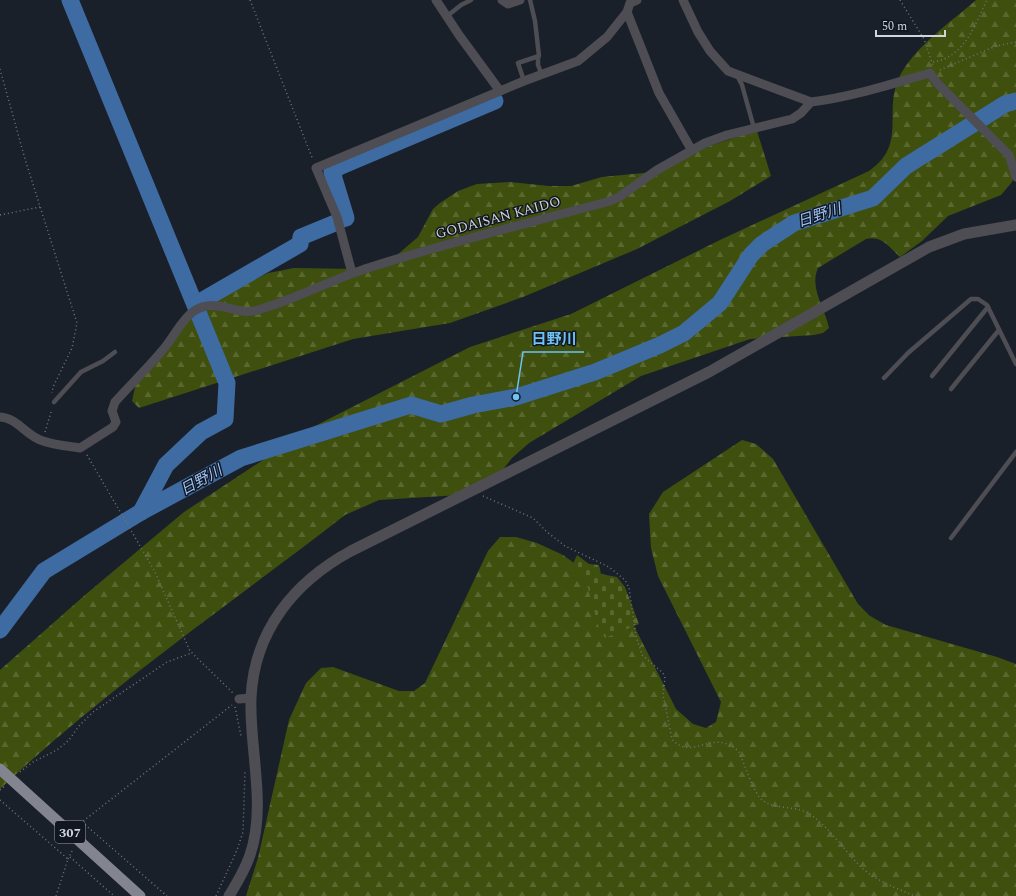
<svg xmlns="http://www.w3.org/2000/svg" width="1016" height="896" font-family="Spectral,'Noto Sans JP',serif">
<style>
.forest{fill:url(#forest-firs)}
.cemetery{fill:url(#cemetery-stones)}
.lines{fill:none;stroke-linecap:round;stroke-linejoin:round}
.river{stroke:#3e6ba2;stroke-width:17}
.path{stroke:#6e737c;stroke-width:1.5;stroke-dasharray:1 3;stroke-linecap:butt}
.service{stroke:#4d4d53;stroke-width:4.5}
.minor{stroke:#4d4d53;stroke-width:9}
.tertiary{stroke:#4d4d53;stroke-width:11}
.trunk{stroke:#828490;stroke-width:11}
.labels{text-anchor:middle;stroke-width:3;stroke-linejoin:round;paint-order:stroke}
.shield{fill:#111620;stroke:#979ba3;stroke-width:1}
.shield-label{font-size:13px;font-weight:bold;fill:#d0d4db}
.street-label{font-size:14px;fill:#d0d4db;stroke:#111620}
.water-label{font-size:15px;font-style:italic;fill:#9cc2f1;stroke:#111620}
.leader{fill:none;stroke:#6fc2f4;stroke-width:1.5}
.callout-dot{fill:#6fc2f4;stroke:#111620;stroke-width:1.5}
.callout-label{font-size:15px;text-anchor:middle;font-weight:bold;fill:#6fc2f4;stroke:#111620;stroke-width:3;stroke-linejoin:round;paint-order:stroke}
</style>
<defs>
<pattern id="forest-firs" width="22" height="20" patternUnits="userSpaceOnUse"><rect width="22" height="20" fill="#3f4f0e"/><path d="M5 1l3.5 6h-7zM16 11l3.5 6h-7z" fill="#5a6730"/></pattern>
<pattern id="cemetery-stones" width="16" height="16" patternUnits="userSpaceOnUse"><rect width="16" height="16" fill="#3f4f0e"/><path d="M2 7V4a2 2 0 0 1 4 0v3zM10 15v-3a2 2 0 0 1 4 0v3z" fill="#5a6730"/></pattern>
</defs>
<rect width="100%" height="100%" fill="#1a202a"/>
<g class="forest">
<path d="M 976,0 L 1016,0 L 1016,165 L 1012,182 L 1001,195 L 948,216 L 922,241 L 900,257 C 889,247 882,235 866,239 L 818,268 C 809,288 825,308 829,328 L 823,333 L 814,335 L 750,339 L 641,376 L 529,443 L 512,458 L 501,472 L 460,495 L 379,500 L 345,515 C 229,605 107,688 0,789 L 0,670 L 85,595 L 184,512 L 313,427 L 470,347 L 571,314 L 720,240 L 869,171 C 907,145 884,114 898,80 C 912,48 950,23 976,0 Z"/>
<polygon points="757,131 771,176 730,201 637,249 523,297 450,323 353,339 139,408 132,401 136,383 203,304 268,273 294,268 358,269 397,255 418,237 433,209 440,203 458,191 477,184 510,182 549,186 571,186 602,177 664,171 698,150 748,133"/>
<polygon points="742,440 756,444 773,459 858,604 870,616 886,625 997,657 1016,664 1016,896 246,896 258,858 289,720 306,683 321,668 333,667 399,691 414,691 425,683 488,551 500,537 516,537 537,543 563,555 615,593 633,624 676,709 693,724 706,728 716,722 721,702 658,576 651,548 649,514 663,492"/>
</g>
<polygon class="cemetery" points="577,555 589,564 599,565 601,574 617,577 625,587 639,624 605,638 598,625 586,581 571,568"/>
<g class="lines">
<g class="river">
<polyline points="70,0 227,383 225,419 201,432 166,465 141,512"/>
<polyline points="343,219 346,218 332,172 339,167 495,101"/>
<polyline points="196,304 300,244 301,237 335,223"/>
<polyline points="0,630 44,571 141,512 241,458 411,405 441,414 473,405 516,397 595,372 660,345 684,333 720,303 751,255 762,244 794,223 873,198 906,166 1005,104 1016,101"/>
</g>
<g class="path">
<polyline points="250,0 313,160"/>
<polyline points="900,0 924,39 933,66"/>
<path d="M 933,62 C 965,57 974,26 987,0"/>
<polyline points="0,69 25,159 77,323 72,348 53,387 52,393"/>
<polyline points="940,70 996,46 1016,42"/>
<polyline points="0,215 40,207"/>
<polyline points="45,432 52,409"/>
<polyline points="87,455 154,570 190,651 233,693"/>
<path d="M 483,496 L 533,518 L 547,532 L 565,546 L 609,567 L 625,580 L 629,588 L 636,636 L 642,655 L 663,673 L 665,678 L 663,695 L 672,739 C 692,763 713,726 739,752 C 745,765 752,789 761,799 C 772,810 796,805 810,814 C 830,828 844,850 861,867 C 876,881 896,888 915,896"/>
<polyline points="235,707 241,736"/>
<polyline points="20,772 33,762 57,750 69,740 79,726 93,712 167,662 192,653"/>
<polyline points="0,790 5,786"/>
<polyline points="0,800 68,859 56,896"/>
<polyline points="82,822 167,896"/>
<polyline points="80,828 82,822 232,705"/>
<polyline points="70,857 114,896"/>
<polyline points="68,859 72,851"/>
<polyline points="216,896 237,850 243,832 245,772"/>
</g>
<g class="service">
<polyline points="446,17 461,5 471,0"/>
<polyline points="538,57 538,65 542,75"/>
<polyline points="737,75 742,85 754,128"/>
<polyline points="524,81 518,63 539,56 535,21 530,0"/>
<polyline points="932,376 988,307"/>
<polyline points="884,378 908,353 971,299 978,299 987,305 1016,364"/>
<polyline points="951,389 999,330"/>
<polyline points="54,402 81,372 103,361 115,352"/>
<polyline points="951,538 1016,452"/>
</g>
<g class="minor">
<polyline points="436,0 459,35 500,91"/>
<polyline points="502,0 508,4 520,0"/>
<polyline points="683,0 698,32 710,51 728,71 811,102"/>
<polyline points="627,12 659,93 691,149"/>
<polyline points="352,273 337,217 316,168 524,81 578,61 607,37 627,12 630,3 637,0"/>
<path d="M 0,417 C 18,418 26,436 43,441 C 54,445 68,446 80,448 L 113,427 L 116,422 L 112,411 L 115,402 C 132,383 150,366 166,346 C 175,335 182,319 194,311 C 217,296 235,317 258,310 C 297,299 332,279 371,267 C 449,242 530,223 610,201 L 619,197 L 657,170 L 705,143 L 727,135 L 792,119 L 801,113 L 811,102 C 852,97 891,84 930,73 L 937,83 L 1009,155 L 1016,177"/>
<polyline points="239,699 251,698"/>
</g>
<path class="tertiary" d="M 229,896 C 237,883 245,870 250,855 C 267,805 249,749 251,698 C 254,631 294,582 351,551 L 709,372 L 929,247 L 964,234 L 1016,225"/>
<polyline class="trunk" points="0,769 140,896"/>
</g>
<g class="labels">
<rect class="shield" x="55" y="821" width="30" height="22" rx="3"/>
<g class="shield-label">
<text x="70" y="837">307</text>
</g>
<g class="street-label">
<text transform="translate(498 217) rotate(-15)" y="5">GODAISAN KAIDO</text>
</g>
<g class="water-label">
<text transform="translate(819 215) rotate(-18)" y="5">日野川</text>
<text transform="translate(201 480) rotate(-29)" y="5">日野川</text>
</g>
</g>
<path class="leader" d="M516 397L523 352H584"/>
<circle class="callout-dot" cx="516" cy="397" r="4"/>
<g class="callout-label">
<text x="554" y="344">日野川</text>
</g>
<path d="M876 30v6h69v-6" fill="none" stroke="#d0d4db" stroke-width="2"/>
<text x="882" y="30" font-size="12" fill="#d0d4db" stroke="#111620" stroke-width="3" paint-order="stroke">50 m</text>
</svg>
